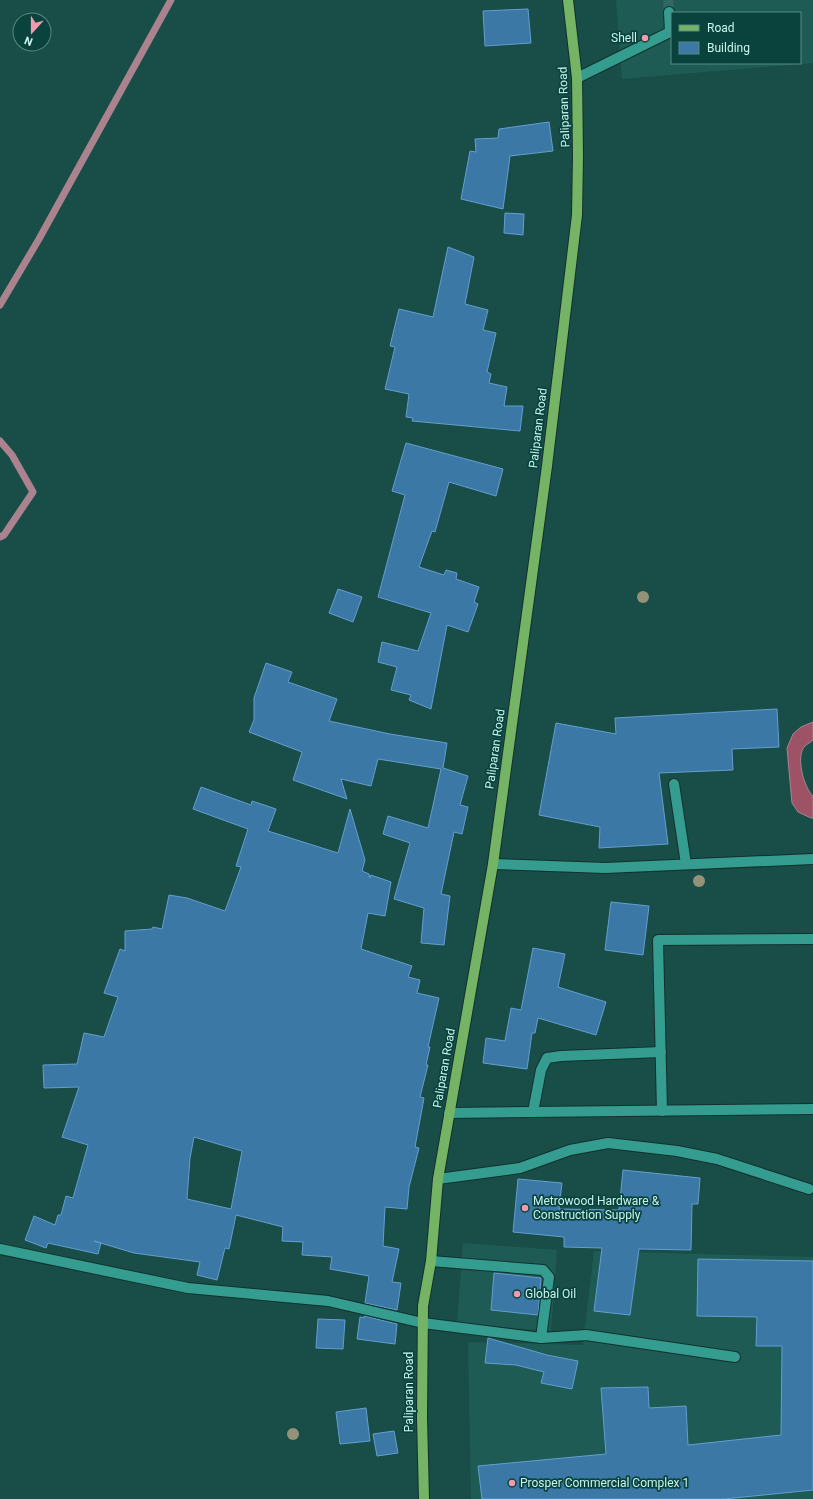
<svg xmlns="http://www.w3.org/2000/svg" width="813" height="1499" font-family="Roboto,sans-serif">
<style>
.built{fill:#1e5b54;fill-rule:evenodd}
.water{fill:#9e5266;stroke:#aa838e}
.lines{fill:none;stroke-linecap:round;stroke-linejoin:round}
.stream{stroke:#aa838e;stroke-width:7}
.building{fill:#3c78a6;stroke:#639fcf;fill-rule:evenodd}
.minor-tunnel{stroke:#336761;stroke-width:10;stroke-dasharray:10 5;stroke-linecap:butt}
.minor-casing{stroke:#11312d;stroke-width:12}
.major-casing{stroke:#11312d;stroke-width:12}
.minor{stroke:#359c90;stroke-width:10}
.major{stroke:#75b464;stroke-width:10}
.tree{fill:#959377}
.poi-dot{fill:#f29aaf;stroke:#0a433d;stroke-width:1.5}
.labels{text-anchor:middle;stroke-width:3.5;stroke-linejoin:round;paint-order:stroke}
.poi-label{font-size:12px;fill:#c7f5ed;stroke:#0a433d;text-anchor:start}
.street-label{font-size:12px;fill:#c7f5ed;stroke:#0a433d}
</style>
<rect width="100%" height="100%" fill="#194e48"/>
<g class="built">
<path d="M 616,0 L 813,0 L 813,63 L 622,79 ZM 672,13 L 800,13 L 800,63 L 672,63 Z"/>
<polygon points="463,1243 557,1250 551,1331 457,1324"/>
<polygon points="594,1251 813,1257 813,1499 471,1499 468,1342 583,1345"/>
</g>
<path class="water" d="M 813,722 L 813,740 C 811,742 807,744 805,746 C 795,756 804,788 813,796 L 813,818 L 811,818 L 798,812 L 792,803 L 787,748 L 793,734 L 801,727 Z"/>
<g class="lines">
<g class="stream">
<polyline points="0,305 39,239 171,0"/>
<polyline points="0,441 12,455 33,492 4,535 0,537"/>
</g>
</g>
<g class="building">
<polygon points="528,9 531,43 485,46 483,11"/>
<polygon points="549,122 553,151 510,156 503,209 461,199 470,151 476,152 475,139 498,138 499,129"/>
<polygon points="505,213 524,214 523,235 504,233"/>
<polygon points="448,247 474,257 465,304 488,310 483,330 496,333 487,372 491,374 489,383 507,387 504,406 523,406 520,431 412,421 413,418 406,417 409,394 385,389 395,347 390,346 399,309 433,317"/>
<polygon points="406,443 503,469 496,496 449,482 435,532 432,531 419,567 444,575 446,570 457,573 456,579 479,587 474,602 478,604 468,632 447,625 431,709 409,700 411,695 391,690 397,667 378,662 382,642 418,651 431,613 378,597 405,495 392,491"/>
<polygon points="338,589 362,597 353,622 329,613"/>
<polygon points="266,663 292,672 288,682 337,699 329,721 390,734 447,743 443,768 468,776 460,805 468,807 462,834 454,832 441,894 450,896 444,945 421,943 424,908 394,899 410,843 383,834 388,816 428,828 441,769 378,759 371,786 341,779 347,799 293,780 302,752 249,732 254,720 254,698"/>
<polygon points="777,709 779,747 732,749 733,770 659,773 668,844 599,848 600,827 539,815 556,723 616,734 615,718"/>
<path d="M 201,787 L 251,805 L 252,801 L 276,809 L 268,831 L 338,853 L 350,809 L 365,860 L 362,871 L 369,874 L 370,878 L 371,875 L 391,882 L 385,916 L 368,913 L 361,949 L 412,966 L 408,977 L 420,980 L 417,993 L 439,998 L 428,1047 L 430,1047 L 426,1065 L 428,1065 L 420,1097 L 424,1098 L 415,1147 L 419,1148 L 409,1187 L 407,1209 L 385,1207 L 383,1246 L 399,1249 L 392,1282 L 401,1283 L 397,1310 L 365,1303 L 369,1276 L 330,1269 L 332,1257 L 302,1255 L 303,1242 L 282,1241 L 283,1227 L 236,1215 L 229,1249 L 225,1248 L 217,1280 L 197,1275 L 200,1262 L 134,1253 L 94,1241 L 101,1243 L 98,1254 L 48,1243 L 46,1248 L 25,1240 L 34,1216 L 55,1225 L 58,1215 L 61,1215 L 66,1196 L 73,1198 L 88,1145 L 62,1137 L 79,1087 L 44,1088 L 43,1065 L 77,1064 L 84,1033 L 104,1037 L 118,997 L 104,993 L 120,949 L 125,951 L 125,931 L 152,929 L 153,927 L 162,929 L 169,895 L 187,898 L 225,911 L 241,867 L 236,866 L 248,829 L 193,809 ZM 194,1137 L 242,1151 L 231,1209 L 187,1199 L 190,1158 Z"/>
<polygon points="611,902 649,906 643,955 605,950"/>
<polygon points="533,948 565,954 558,987 606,1002 596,1035 538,1018 535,1033 532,1033 527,1069 483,1063 486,1038 505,1041 511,1008 521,1010"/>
<polygon points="623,1170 700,1178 698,1204 692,1204 691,1250 639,1249 630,1315 594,1311 602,1248 564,1247 564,1237 513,1232 518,1179 562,1183 559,1209 619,1210"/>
<polygon points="698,1259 813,1261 813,1490 724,1499 482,1499 478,1466 606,1454 601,1388 648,1387 649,1408 686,1406 688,1445 781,1435 782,1346 756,1346 757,1317 697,1316"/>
<polygon points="494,1273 541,1278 538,1315 491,1310"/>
<polygon points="364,1316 397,1324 395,1344 357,1339 360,1317 364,1318"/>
<polygon points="318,1319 345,1320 343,1349 316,1348"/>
<polygon points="488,1338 547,1355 578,1361 572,1389 541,1383 544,1372 516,1365 485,1363"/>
<polygon points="366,1408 370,1441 340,1444 336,1412"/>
<polygon points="394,1431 398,1453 377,1456 373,1434"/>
</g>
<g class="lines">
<polyline class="minor-tunnel" points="668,0 669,12"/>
<g class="minor-casing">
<g id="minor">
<polyline points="577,78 670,32 669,12"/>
<polyline points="674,784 686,864"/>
<polyline points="493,864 605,868 813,859"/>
<polyline points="662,1111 658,940 813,939"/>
<polyline points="533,1112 541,1070 547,1058 561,1056 661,1052"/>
<polyline points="449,1113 813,1109"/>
<polyline points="438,1179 520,1168 570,1150 608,1143 677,1151 717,1159 809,1189"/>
<polyline points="0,1249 188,1288 328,1301 423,1323 541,1338 586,1335 735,1357"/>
<polyline points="431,1261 543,1270 549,1277 541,1338"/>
</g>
</g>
<g class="major-casing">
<polyline id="major" points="424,1499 422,1417 423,1306 431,1261 438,1179 493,864 547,466 577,215 578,156 577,78 568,0"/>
</g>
<use href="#minor" class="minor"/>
<use href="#major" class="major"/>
</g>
<g class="tree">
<circle cx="643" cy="597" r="6"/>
<circle cx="699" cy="881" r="6"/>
<circle cx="293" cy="1434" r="6"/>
</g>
<g class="poi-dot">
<circle cx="645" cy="38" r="4"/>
<circle cx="525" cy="1208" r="4"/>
<circle cx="517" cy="1294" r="4"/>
<circle cx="512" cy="1483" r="4"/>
</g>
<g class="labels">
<g class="poi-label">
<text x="637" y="42" text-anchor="end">Shell</text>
<text x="533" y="1205">Metrowood Hardware &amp;<tspan x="533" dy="14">Construction Supply</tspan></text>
<text x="525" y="1298">Global Oil</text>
<text x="520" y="1487">Prosper Commercial Complex 1</text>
</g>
<g class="street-label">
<text transform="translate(564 107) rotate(-92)" y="4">Paliparan Road</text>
<text transform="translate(538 428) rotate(-83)" y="4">Paliparan Road</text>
<text transform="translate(495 749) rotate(-82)" y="4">Paliparan Road</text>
<text transform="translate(444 1068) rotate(-80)" y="4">Paliparan Road</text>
<text transform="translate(409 1392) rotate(-90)" y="4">Paliparan Road</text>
</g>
</g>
<rect x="671" y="12" width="130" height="52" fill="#0a433d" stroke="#568a83"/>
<rect x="679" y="25" width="20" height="6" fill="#75b464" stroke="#568a83"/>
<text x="707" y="32" font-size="12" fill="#c7f5ed">Road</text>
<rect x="679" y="42" width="20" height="12" fill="#3c78a6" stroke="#568a83"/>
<text x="707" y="52" font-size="12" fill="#c7f5ed">Building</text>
<g transform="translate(32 32) rotate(201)"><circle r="19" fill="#0a433d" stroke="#568a83"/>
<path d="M0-3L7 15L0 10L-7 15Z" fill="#f29aaf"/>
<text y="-6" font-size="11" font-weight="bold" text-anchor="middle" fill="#c7f5ed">N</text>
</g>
</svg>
